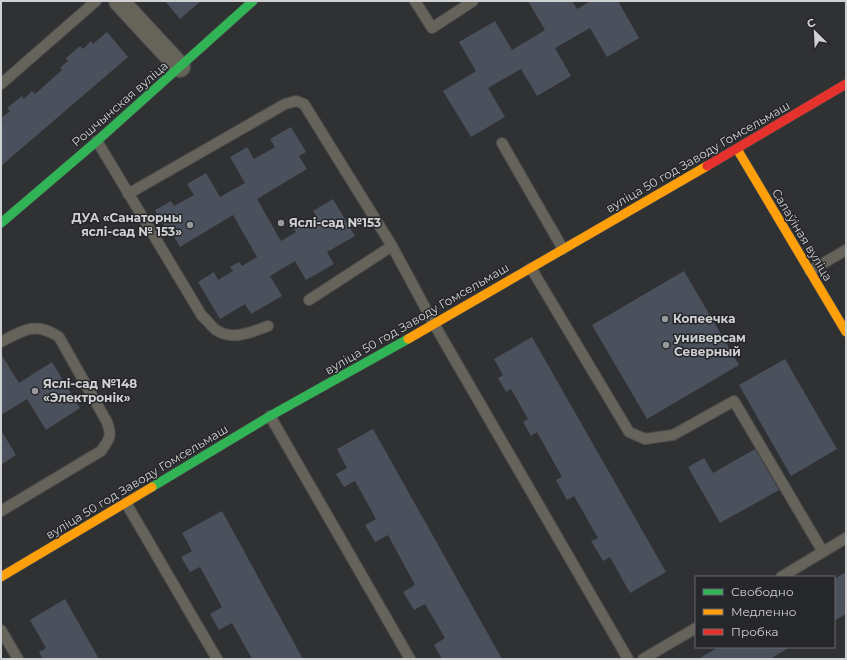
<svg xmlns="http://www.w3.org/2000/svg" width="847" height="660" font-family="Montserrat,sans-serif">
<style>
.building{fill:#4a515d}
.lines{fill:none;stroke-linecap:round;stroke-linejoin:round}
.lane-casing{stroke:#4e4e4f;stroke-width:12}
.street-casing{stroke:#4e4e4f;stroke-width:22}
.fast-casing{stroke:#4e4e4f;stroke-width:10}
.slow-casing{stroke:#4e4e4f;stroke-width:10}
.jam-casing{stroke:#4e4e4f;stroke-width:10}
.lane{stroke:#66635a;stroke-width:10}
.street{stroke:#66635a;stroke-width:20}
.fast{stroke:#30b455;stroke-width:9}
.slow{stroke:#ff9f0a;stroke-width:9}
.jam{stroke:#e5322d;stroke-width:9}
.poi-dot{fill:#98999b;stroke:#26272a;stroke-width:1.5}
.labels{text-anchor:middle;stroke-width:3;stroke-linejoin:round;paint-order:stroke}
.street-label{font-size:12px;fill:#d0d1d3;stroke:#26272a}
.poi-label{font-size:12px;font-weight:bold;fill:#d0d1d3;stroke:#26272a;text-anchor:start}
</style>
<rect width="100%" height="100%" fill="#303133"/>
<g class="building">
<polygon points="165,1 201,1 180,19"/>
<polygon points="528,1 572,1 577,9 591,1 618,1 639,38 607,57 590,28 555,48 571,76 537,96 521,69 488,88 505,117 471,137 443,91 476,71 459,42 495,21 512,50 545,30"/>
<polygon points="107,32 128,57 1,166 1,123 3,121 1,118 10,111 7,108 22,96 24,99 32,91 35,94 62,70 60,68 68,61 66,58 80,46 83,49 91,41 93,44"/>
<polygon points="291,127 306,152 299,156 307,169 257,199 281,241 296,232 293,228 303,223 305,227 318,219 313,211 333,199 355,236 327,252 334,264 306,280 295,261 270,276 282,296 251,314 245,304 220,319 198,282 214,272 218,280 233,271 230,267 239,262 242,266 257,257 233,215 180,247 172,233 169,235 155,210 171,201 174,206 194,195 187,184 206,173 220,197 245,183 230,157 247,147 254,159 275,147 270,139"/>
<polygon points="684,271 739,365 647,419 592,325"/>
<polygon points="532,337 666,572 630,593 610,557 603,561 591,541 598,538 574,496 567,500 556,480 562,477 537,432 531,436 523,422 528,419 511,389 506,392 498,378 503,375 494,359"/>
<polygon points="1,354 19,383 52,362 80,408 46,430 27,399 1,415"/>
<polygon points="785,359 837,449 791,476 739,385"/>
<polygon points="373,429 502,659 442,659 434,645 445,638 425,604 414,610 403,592 415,585 388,535 375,542 365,525 376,519 355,481 344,487 336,474 347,468 337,449"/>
<polygon points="1,430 16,455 1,465"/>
<polygon points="755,449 779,490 720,523 688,467 704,458 713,473"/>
<polygon points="222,511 303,659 252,659 232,623 219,630 210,614 222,607 200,567 190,572 181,557 192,551 182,533"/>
<polygon points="846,572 846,614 834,621 834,579"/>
<polygon points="65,599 99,659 43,659 39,652 46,648 30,620"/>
<polygon points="719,647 790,647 770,659 698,659"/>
</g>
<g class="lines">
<g class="lane-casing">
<g id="lane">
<polyline points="415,1 432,28 473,1"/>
<polyline points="1,84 96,1"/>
<path d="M 97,141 L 202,316 C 207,320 211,326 216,330 C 232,341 252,332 268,326"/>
<polyline points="502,143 563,249"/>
<polyline points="128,194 285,104 296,101 304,104 392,246 434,324 628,659"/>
<polyline points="531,268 629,432 645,439 673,435 734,401 823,552"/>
<polyline points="810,271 846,250"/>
<polyline points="309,300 392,246"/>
<path d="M 1,342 C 23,330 36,321 59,337 L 107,422 C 112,437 110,438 101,451 L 1,511"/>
<polyline points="270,416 410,659"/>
<polyline points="126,503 217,659"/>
<polyline points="781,577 846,538"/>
<polyline points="1,630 18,659"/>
<polyline points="643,659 696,628"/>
</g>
</g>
<g class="street-casing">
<polyline id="street" points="119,1 180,67"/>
</g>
<g class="fast-casing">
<g id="fast">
<polyline points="1,223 97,141 253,1"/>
<polyline points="152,487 270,416 408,339"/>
</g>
</g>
<g class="slow-casing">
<g id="slow">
<polyline points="737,149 846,332"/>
<polyline points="408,339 707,166"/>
<polyline points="1,577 152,487"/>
</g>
</g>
<g class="jam-casing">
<polyline id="jam" points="707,166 846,84"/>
</g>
<use href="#lane" class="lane"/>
<use href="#street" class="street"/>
<use href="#fast" class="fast"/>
<use href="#slow" class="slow"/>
<use href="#jam" class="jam"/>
</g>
<g class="poi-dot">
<circle cx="281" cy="223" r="4"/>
<circle cx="190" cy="225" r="4"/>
<circle cx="665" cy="319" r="4"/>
<circle cx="666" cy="345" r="4"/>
<circle cx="35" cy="391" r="4"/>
</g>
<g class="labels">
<g class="street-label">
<text transform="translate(120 104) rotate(-41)" y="4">Рошчынская вуліца</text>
<text transform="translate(698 157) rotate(-30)" y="4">вуліца 50 год Заводу Гомсельмаш</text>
<text transform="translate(802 235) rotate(59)" y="4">Салаўіная вуліца</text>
<text transform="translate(417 319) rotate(-30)" y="4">вуліца 50 год Заводу Гомсельмаш</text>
<text transform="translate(137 482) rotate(-31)" y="4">вуліца 50 год Заводу Гомсельмаш</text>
</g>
<g class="poi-label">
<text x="182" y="222" text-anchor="end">ДУА «Санаторны<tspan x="182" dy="14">яслі-сад № 153»</tspan></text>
<text x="289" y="227">Яслі-сад №153</text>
<text x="673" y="323">Копеечка</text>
<text x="674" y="342">универсам<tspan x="674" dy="14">Северный</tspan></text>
<text x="43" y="388">Яслі-сад №148<tspan x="43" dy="14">«Электронік»</tspan></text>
</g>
</g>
<rect width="847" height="660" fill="none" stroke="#d0d1d3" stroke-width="4"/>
<rect x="695" y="576" width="140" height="72" fill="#26272a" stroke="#6a6b6e"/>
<rect x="703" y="589" width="20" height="6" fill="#30b455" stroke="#6a6b6e"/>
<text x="731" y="596" font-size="12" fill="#d0d1d3">Свободно</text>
<rect x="703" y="609" width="20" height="6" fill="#ff9f0a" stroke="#6a6b6e"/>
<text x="731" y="616" font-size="12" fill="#d0d1d3">Медленно</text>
<rect x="703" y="629" width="20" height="6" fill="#e5322d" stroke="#6a6b6e"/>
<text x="731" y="636" font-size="12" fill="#d0d1d3">Пробка</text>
<g transform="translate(815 32) rotate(336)" stroke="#26272a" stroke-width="3" paint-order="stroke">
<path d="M0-3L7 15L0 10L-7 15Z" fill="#d0d1d3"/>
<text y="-6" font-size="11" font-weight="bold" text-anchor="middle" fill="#d0d1d3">С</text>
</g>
</svg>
